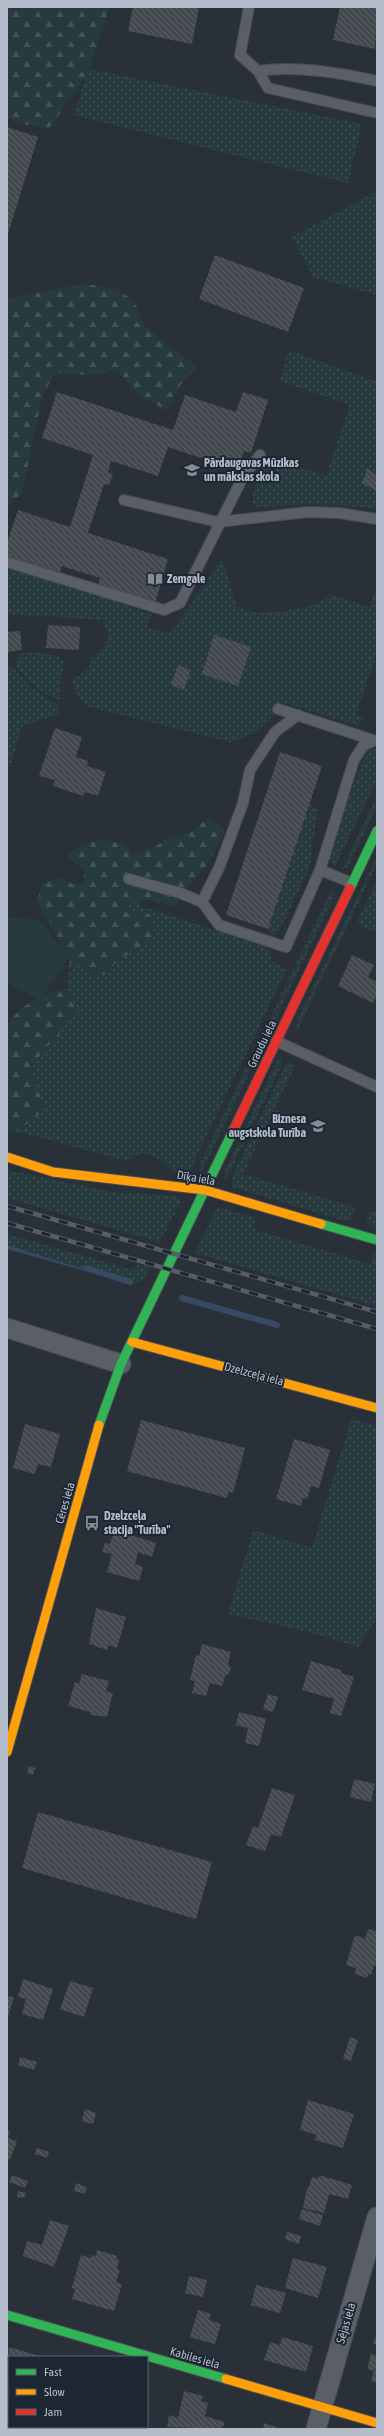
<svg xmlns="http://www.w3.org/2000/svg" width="384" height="2436" font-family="'Asap Condensed',sans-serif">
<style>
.grass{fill:url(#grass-dots)}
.forest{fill:url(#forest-firs)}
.garden{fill:#273a3e}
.water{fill:#384963}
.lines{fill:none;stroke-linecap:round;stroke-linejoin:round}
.stream{stroke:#384963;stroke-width:6}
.building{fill:url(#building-back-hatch)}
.lane-casing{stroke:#484c53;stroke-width:12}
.street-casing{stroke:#484c53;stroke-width:21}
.fast-casing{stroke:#484c53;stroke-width:11}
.slow-casing{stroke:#484c53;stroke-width:11}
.jam-casing{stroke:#484c53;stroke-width:11}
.lane{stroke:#5a5e66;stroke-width:10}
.street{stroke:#5a5e66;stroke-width:19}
.fast{stroke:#30b455;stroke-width:9}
.slow{stroke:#ff9f0a;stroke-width:9}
.jam{stroke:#e5322d;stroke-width:9}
.rail-casing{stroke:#595d64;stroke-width:4.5}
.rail{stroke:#1d2633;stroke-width:3;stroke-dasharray:9;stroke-linecap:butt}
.labels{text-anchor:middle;stroke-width:4;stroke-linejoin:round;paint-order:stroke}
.poi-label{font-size:12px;font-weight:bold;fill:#b4bcc9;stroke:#1d2633;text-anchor:start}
.street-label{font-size:12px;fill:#b4bcc9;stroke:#1d2633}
</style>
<defs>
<pattern id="grass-dots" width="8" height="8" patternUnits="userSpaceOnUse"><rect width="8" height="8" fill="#273a3e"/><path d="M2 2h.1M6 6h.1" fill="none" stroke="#445559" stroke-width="1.8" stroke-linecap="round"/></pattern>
<pattern id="forest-firs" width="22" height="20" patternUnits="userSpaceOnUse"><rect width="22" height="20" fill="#273a3e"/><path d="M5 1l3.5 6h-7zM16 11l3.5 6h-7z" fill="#445559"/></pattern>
<pattern id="building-back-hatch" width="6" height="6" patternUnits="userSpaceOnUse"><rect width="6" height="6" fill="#444950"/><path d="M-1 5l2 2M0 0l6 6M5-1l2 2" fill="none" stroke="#5d6168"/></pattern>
</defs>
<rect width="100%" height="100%" fill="#2a3038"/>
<g class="grass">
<polygon points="89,69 362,124 348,183 74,115"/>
<polygon points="377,191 377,295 313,277 292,237"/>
<polygon points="288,350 377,382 377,508 314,504 259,507 253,503 253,492 267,456 326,476 350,405 280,381"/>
<path d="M 222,558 L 237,607 L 257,613 L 286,611 L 318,604 L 331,594 L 369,607 L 377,585 L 377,652 L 356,715 L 364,717 L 358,726 L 285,703 L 255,733 L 230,742 L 90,707 C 80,699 74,693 72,680 L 90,668 L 90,659 L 102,649 L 109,638 L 103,620 L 7,614 L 7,570 L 37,574 L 153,615 L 146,628 L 171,633 Z"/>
<path d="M 27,652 L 56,655 L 63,661 L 59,700 C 43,694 21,680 16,662 L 21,654 Z"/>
<polygon points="7,666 12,667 32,688 58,705 59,714 22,726 10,767 7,766"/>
<polygon points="377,749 377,780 335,867 329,859 334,838 367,750"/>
<polygon points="377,795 377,806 348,867 342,870"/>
<polygon points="309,805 318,809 309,869 280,930 273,936 268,929"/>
<polygon points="377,856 377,864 295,1035 298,1018"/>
<polygon points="377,880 377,933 356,924"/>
<polygon points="333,887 334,897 203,1169 198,1173 202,1159"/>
<path d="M 137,901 L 141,906 L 262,946 L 263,943 L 271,952 L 271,961 L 287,969 L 198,1153 L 189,1177 C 175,1177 172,1169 162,1161 C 156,1156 148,1155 141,1153 L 128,1161 L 23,1133 L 8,1133 L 34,1121 L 44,1107 L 31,1071 L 43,1050 L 59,1036 L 62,1026 L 78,1014 L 67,989 L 69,964 L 77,963 L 91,974 L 104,975 C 117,959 131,952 149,944 L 155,932 L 149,915 L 132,912 L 125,903 Z"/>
<polygon points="280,1058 283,1059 280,1068 225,1181 225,1171 277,1061"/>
<polygon points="290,1062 296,1065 274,1109 285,1114 282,1119 272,1114 243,1174 355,1207 352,1219 348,1222 233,1187 232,1177 286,1065"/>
<polygon points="7,1170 117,1193 168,1195 178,1197 181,1202 160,1242 7,1198"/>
<polygon points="217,1207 256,1218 252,1229 370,1264 373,1254 377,1255 377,1306 195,1253"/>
<polygon points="370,1211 377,1213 377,1230 368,1224 366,1217"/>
<polygon points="7,1234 134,1270 136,1265 150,1267 144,1280 131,1284 7,1245"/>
<polygon points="351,1419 377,1426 377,1617 359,1647 301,1630 228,1614 253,1530 312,1548"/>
</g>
<g class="forest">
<polygon points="7,7 110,7 88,73 49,129 18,123 7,118"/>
<polygon points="85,284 117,289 134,301 145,326 197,367 181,384 167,411 139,395 118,371 87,375 55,373 42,397 22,493 7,505 7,299"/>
<path d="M 210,817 L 225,831 L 207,865 L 187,887 L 174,907 L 151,900 L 126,903 L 132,912 C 137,913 144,913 148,914 C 159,919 153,937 149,944 C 131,952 117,959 104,975 L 91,974 L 77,963 L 69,964 L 59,939 L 37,902 L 42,884 L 59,877 L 72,884 L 84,883 L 84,869 L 67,857 C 81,838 117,834 133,853 L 154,848 L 165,839 L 190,832 Z"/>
<path d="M 67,989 L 78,1014 L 62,1026 L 59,1036 L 43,1050 L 31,1071 L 44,1106 L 34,1121 L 7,1133 L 7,1026 C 20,1004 42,993 67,989 Z"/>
</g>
<polygon class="garden" points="7,917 39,920 69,957 40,1000 7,983"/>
<polygon class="water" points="7,1245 131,1284 7,1249"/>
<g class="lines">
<g class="stream">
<polyline points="86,1268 130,1282"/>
<polyline points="182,1298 277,1325"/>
</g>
</g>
<g class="building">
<polygon points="133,7 199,7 192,44 128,31"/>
<polygon points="340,7 377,7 375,49 333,40"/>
<polygon points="7,127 38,137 7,237"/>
<polygon points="215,255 304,288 288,332 199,299"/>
<polygon points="57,392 173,430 185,395 236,412 243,392 268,400 251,453 244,451 237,470 168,447 158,476 111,461 108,472 113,474 109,485 104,484 88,533 168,559 155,603 98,585 100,578 62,566 60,572 7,556 7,543 18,510 70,527 93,455 42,438"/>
<polygon points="367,469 377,475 377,491 362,483"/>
<polygon points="48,625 80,627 79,650 46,648"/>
<polygon points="20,631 22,650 7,652 7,632"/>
<polygon points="214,635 251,647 238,686 202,674"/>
<polygon points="178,665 191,670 184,690 171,685"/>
<polygon points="55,728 82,737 76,757 88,761 87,766 106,772 98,796 85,792 83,796 53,786 55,780 39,776"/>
<polygon points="280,752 322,766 268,929 226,915"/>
<polygon points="352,955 374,965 368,977 377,982 377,996 373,1003 338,986"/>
<polygon points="141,1420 245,1448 233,1493 229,1492 227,1498 127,1471"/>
<polygon points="25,1424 60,1434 51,1467 38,1464 35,1474 13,1468"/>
<polygon points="294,1439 330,1450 319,1488 311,1486 307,1499 303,1498 301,1506 276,1499"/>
<polygon points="114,1530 156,1543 152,1557 138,1552 135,1564 143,1567 139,1581 107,1572 112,1554 102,1552 105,1543 110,1544"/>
<polygon points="96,1608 126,1617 117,1648 109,1645 107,1650 89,1644"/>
<polygon points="202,1644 231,1652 228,1664 231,1668 229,1674 225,1676 222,1686 210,1683 206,1696 192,1693 195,1681 190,1680 196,1655 199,1656"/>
<polygon points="311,1661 341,1670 341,1673 354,1677 341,1716 330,1713 334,1699 302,1690"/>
<polygon points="82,1674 109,1681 106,1691 113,1693 107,1717 91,1715 90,1712 68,1706 75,1682 79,1684"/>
<polygon points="268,1694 278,1697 273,1712 263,1709"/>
<polygon points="239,1712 266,1719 259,1746 245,1743 248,1728 236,1725"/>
<polygon points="29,1766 35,1768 33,1775 27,1773"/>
<polygon points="354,1779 375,1784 371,1802 350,1797"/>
<polygon points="272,1788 295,1795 281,1837 271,1834 265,1851 246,1845 253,1826 258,1828"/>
<polygon points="38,1812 212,1862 196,1919 22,1868"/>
<polygon points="368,1929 377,1931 377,1966 374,1965 371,1975 368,1974 367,1978 355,1974 356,1968 346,1965 355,1935 365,1939"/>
<polygon points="23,1979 53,1989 43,2020 22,2014 26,1999 18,1997"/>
<polygon points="70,1981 93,1988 84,2017 60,2009"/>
<polygon points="7,1996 14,1997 7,2020"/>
<polygon points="350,2037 358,2040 351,2061 343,2059"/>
<polygon points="20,2057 37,2062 34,2070 18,2065"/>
<polygon points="308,2100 354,2114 343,2148 315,2140 317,2135 300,2130"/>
<polygon points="85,2109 96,2113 93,2124 82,2121"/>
<polygon points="7,2130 10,2131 8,2138 17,2141 10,2160 7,2159"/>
<polygon points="37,2148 49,2152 47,2158 35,2154"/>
<polygon points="12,2175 28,2181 25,2188 9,2182"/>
<polygon points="319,2175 352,2185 348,2199 329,2194 324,2213 303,2208 307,2188 309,2187 312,2177 318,2179"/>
<polygon points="76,2183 87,2187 85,2194 74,2191"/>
<polygon points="18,2191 26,2193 24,2198 17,2197"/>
<polygon points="302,2209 323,2215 320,2226 299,2219"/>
<polygon points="50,2220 69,2226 54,2267 23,2256 27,2241 42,2245"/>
<polygon points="287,2232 301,2236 299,2244 285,2239"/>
<polygon points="97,2250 117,2256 116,2259 119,2260 117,2269 120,2270 116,2282 122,2284 114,2311 72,2299 75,2289 72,2288 81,2255 91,2258 92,2255 96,2256"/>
<polygon points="293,2258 327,2267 318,2298 285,2288"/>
<polygon points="189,2276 207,2280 203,2297 185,2293"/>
<polygon points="256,2285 286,2293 280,2313 251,2305"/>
<polygon points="198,2310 211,2314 209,2320 221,2324 215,2344 190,2337"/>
<polygon points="377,2333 377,2345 373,2344"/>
<polygon points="282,2337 313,2346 306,2372 264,2360 270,2342 280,2345"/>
<polygon points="9,2347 43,2357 9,2357 9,2367 7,2366"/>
<polygon points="371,2354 377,2356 377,2383 371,2381 374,2371 367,2369"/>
<polygon points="184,2391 203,2396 201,2401 208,2403 205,2416 225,2422 222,2429 167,2427 169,2415 178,2418"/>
<polygon points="264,2423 282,2429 263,2429"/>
</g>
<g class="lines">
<g class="lane-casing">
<g id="lane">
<polyline points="249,7 240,55 258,71 268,88 377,113"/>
<path d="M 258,71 C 296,65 340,73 377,81"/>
<polyline points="124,500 218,522 308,512 339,513 377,519"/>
<polyline points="7,562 164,610 180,603 243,477 260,455"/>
<polyline points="278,709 376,741"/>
<polyline points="320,870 352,883"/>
<polyline points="129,879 180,893 202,902 219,925 286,947 320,870 354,760 363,746 373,741"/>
<polyline points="202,902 219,868 243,803 250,770 275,732 298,715"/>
<polyline points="276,1041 377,1087"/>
</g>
</g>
<g class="street-casing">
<g id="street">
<polyline points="7,1328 121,1364"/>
<polyline points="316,2429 377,2217"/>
</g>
</g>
<g class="fast-casing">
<g id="fast">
<polyline points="350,888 377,831"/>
<polyline points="321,1224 377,1240"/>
<polyline points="99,1425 121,1364 234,1129"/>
<polyline points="7,2315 226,2379"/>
</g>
</g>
<g class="slow-casing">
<g id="slow">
<polyline points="7,1157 53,1172 205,1190 321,1224"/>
<polyline points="132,1342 377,1408"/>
<polyline points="7,1752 99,1425"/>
<polyline points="226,2379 377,2423"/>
</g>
</g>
<g class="jam-casing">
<polyline id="jam" points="234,1129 350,888"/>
</g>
<use href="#lane" class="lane"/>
<use href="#street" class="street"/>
<use href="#fast" class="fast"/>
<use href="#slow" class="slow"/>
<use href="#jam" class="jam"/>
<g class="rail-casing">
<g id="rail">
<polyline points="7,1206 377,1312"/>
<polyline points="7,1223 377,1329"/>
</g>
</g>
<use href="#rail" class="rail"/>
</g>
<defs>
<g id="school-bare" transform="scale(1.2)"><path d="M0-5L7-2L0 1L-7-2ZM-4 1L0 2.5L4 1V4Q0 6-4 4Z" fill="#848b96" stroke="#1d2633" stroke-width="2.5" paint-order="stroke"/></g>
<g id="library-bare" transform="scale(1.2)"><path d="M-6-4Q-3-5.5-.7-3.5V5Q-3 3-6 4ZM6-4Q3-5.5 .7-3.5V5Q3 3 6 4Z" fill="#848b96" stroke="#1d2633" stroke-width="2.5" paint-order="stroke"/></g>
<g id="university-bare" transform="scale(1.2)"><path d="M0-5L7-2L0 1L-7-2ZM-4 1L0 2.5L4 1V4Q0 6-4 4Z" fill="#848b96" stroke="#1d2633" stroke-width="2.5" paint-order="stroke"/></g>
<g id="bus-bare" transform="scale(1.2)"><path d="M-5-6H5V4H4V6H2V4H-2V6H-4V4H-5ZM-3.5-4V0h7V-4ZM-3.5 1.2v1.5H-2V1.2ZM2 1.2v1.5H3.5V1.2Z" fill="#848b96" stroke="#1d2633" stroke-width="2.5" paint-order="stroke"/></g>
</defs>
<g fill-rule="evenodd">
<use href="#school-bare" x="192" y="470"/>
<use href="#library-bare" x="155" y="579"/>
<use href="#university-bare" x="318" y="1126"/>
<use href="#bus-bare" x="92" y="1523"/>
</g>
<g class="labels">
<g class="poi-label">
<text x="204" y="467">Pārdaugavas Mūzikas<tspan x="204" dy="14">un mākslas skola</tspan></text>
<text x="167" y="583">Zemgale</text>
<text x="306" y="1123" text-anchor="end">Biznesa<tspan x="306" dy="14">augstskola Turība</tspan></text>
<text x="104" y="1520">Dzelzceļa<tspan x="104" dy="14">stacija "Turība"</tspan></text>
</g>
<g class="street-label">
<text transform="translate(262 1044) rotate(-64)" y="4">Graudu iela</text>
<text transform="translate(196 1178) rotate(10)" y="4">Dīķa iela</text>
<text transform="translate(254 1374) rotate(15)" y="4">Dzelzceļa iela</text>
<text transform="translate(65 1503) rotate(-74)" y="4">Cēres iela</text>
<text transform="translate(346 2323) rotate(-74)" y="4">Sējas iela</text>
<text transform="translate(195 2358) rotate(16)" y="4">Kabiles iela</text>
</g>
</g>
<rect width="384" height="2436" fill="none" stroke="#b4bcc9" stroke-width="16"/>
<rect x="8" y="2356" width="140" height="72" fill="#1d2633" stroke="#59626f"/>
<rect x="16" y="2369" width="20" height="6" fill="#30b455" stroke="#59626f"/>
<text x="44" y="2376" font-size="12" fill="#b4bcc9">Fast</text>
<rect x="16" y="2389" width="20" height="6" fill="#ff9f0a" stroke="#59626f"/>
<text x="44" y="2396" font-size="12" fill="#b4bcc9">Slow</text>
<rect x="16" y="2409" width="20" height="6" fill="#e5322d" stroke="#59626f"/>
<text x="44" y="2416" font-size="12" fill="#b4bcc9">Jam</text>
</svg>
